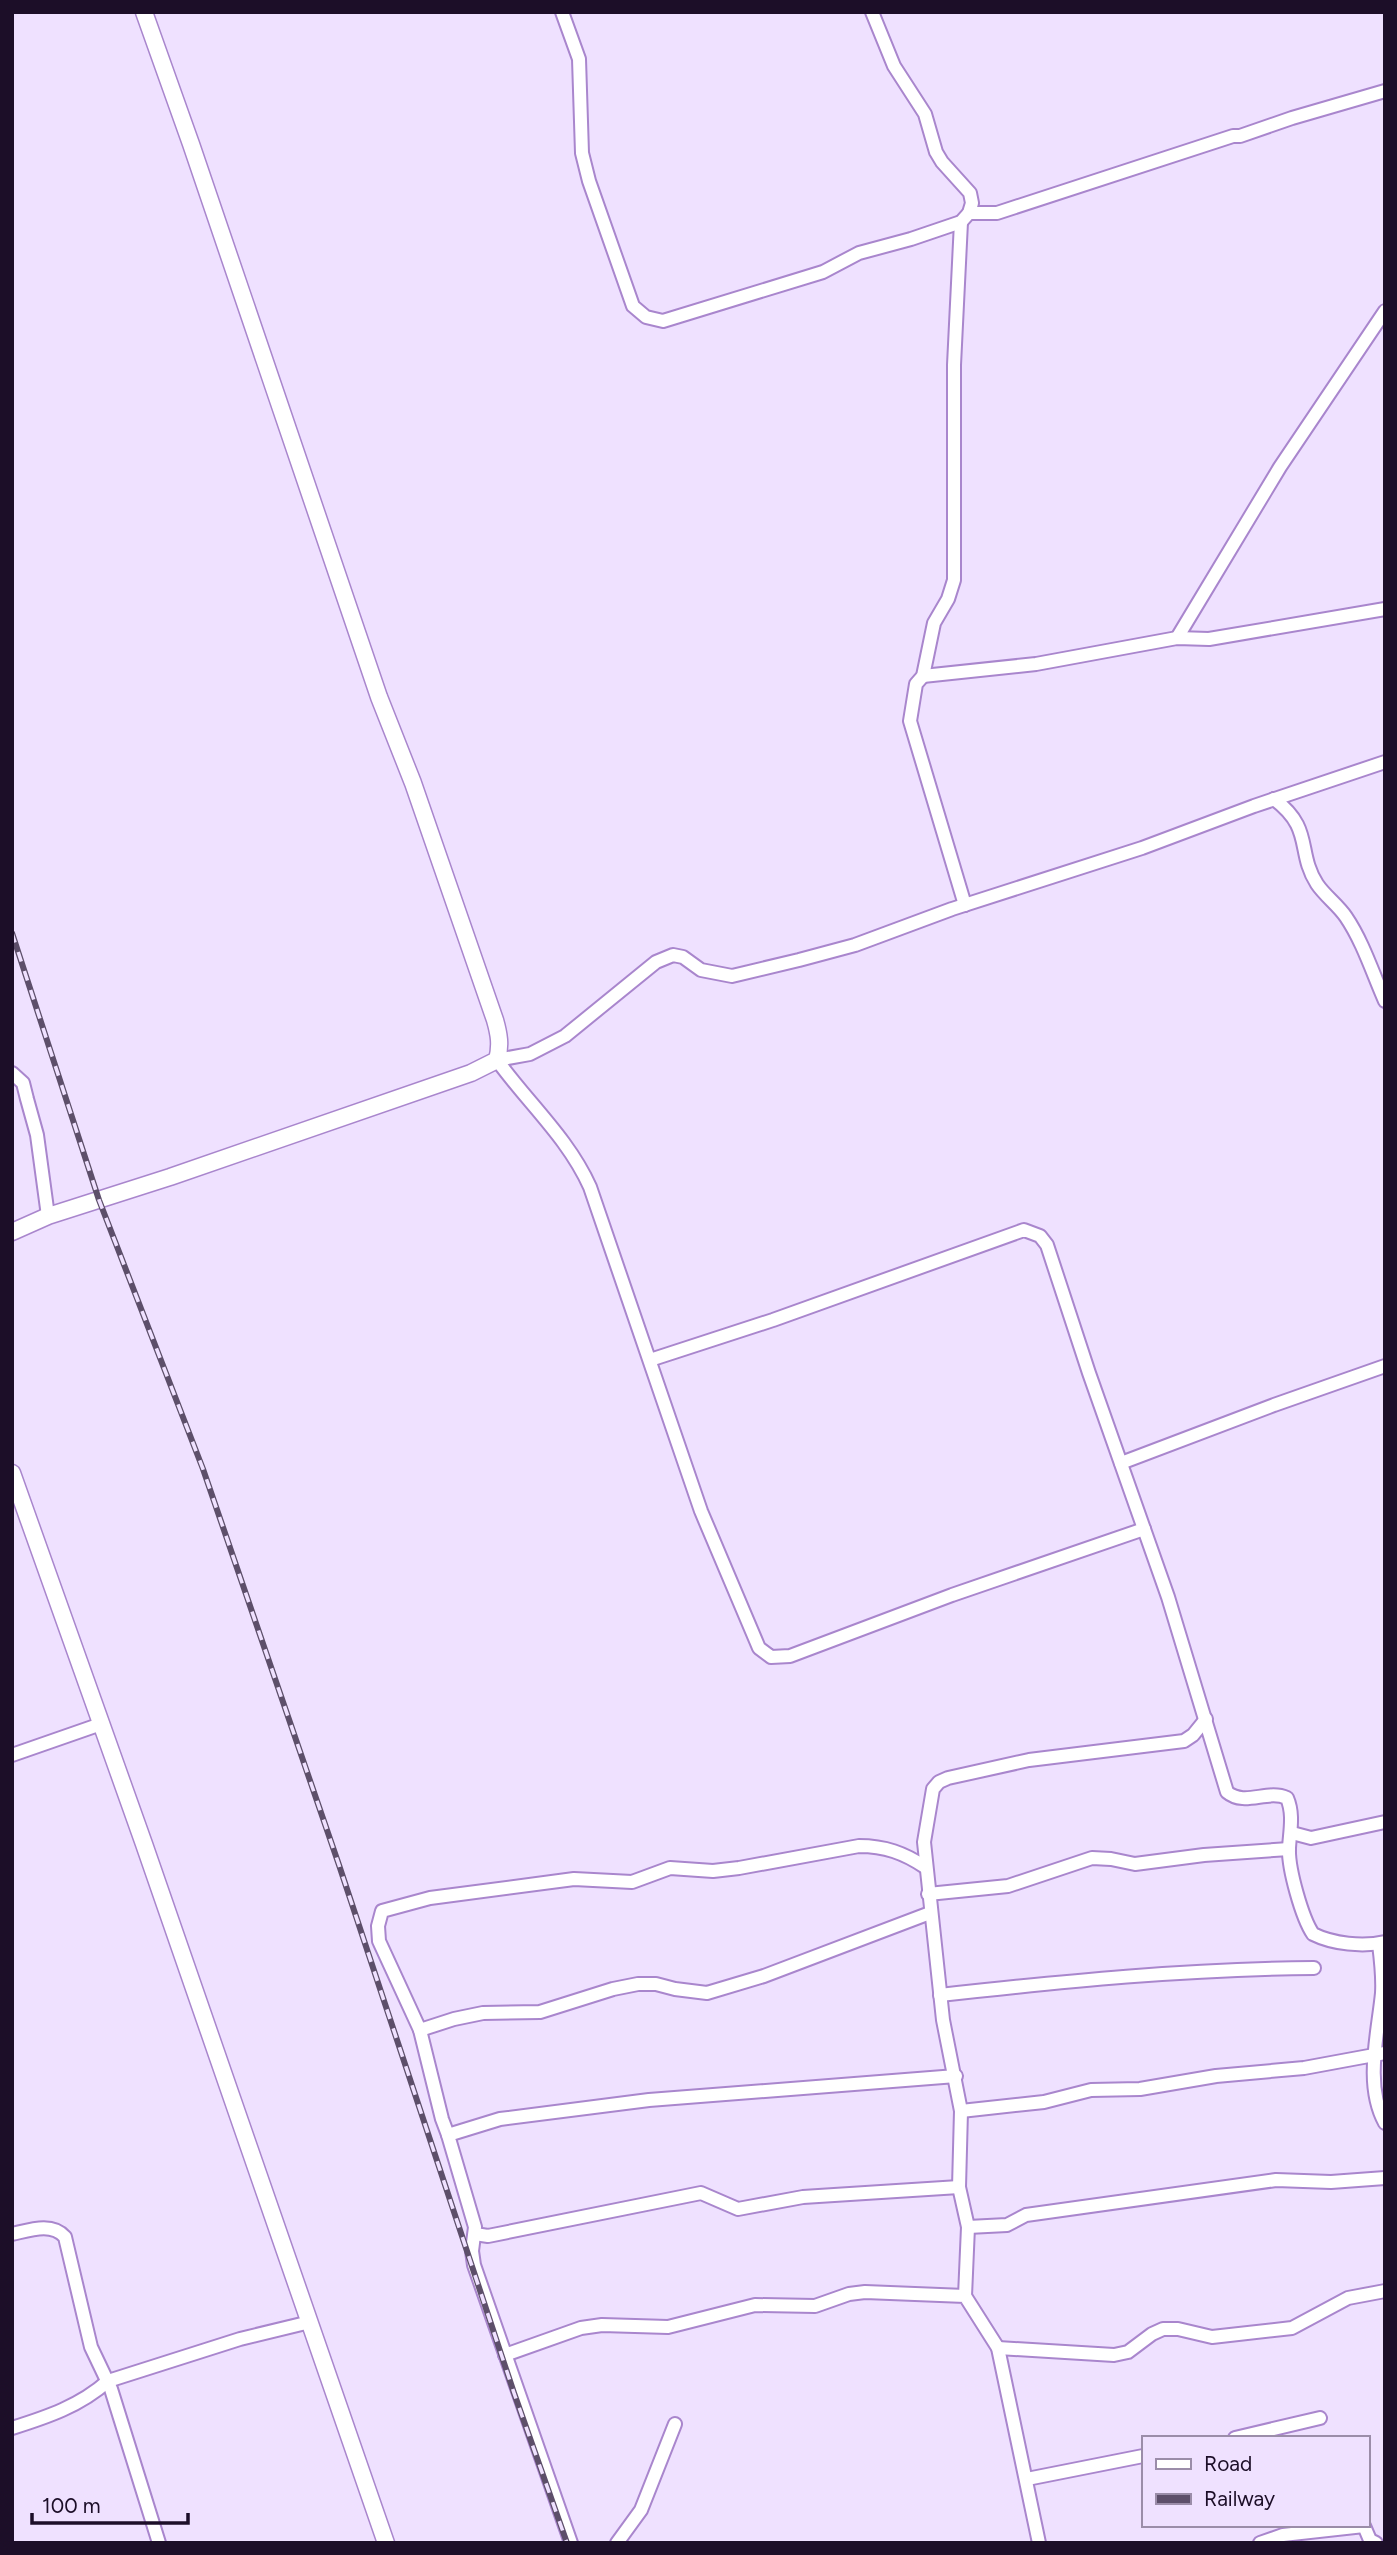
<svg xmlns="http://www.w3.org/2000/svg" width="1397" height="2555" font-family="Figtree,sans-serif">
<style>
.lines{fill:none;stroke-linecap:round;stroke-linejoin:round}
.minor-casing{stroke:#a986cd;stroke-width:16}
.tertiary-casing{stroke:#a986cd;stroke-width:19}
.minor{stroke:#fff;stroke-width:12}
.tertiary{stroke:#fff;stroke-width:16}
.rail-casing{stroke:#5d4f6a;stroke-width:6}
.rail{stroke:#efe1ff;stroke-width:3.5;stroke-dasharray:10;stroke-linecap:butt}
</style>
<rect width="100%" height="100%" fill="#efe1ff"/>
<g class="lines">
<g class="minor-casing">
<g id="minor">
<polyline points="562,12 579,59 582,153 589,181 633,306 646,317 663,321 823,272 859,253 911,239 961,222 969,213 972,203 970,193 942,162 936,152 925,114 894,66 872,12"/>
<polyline points="969,213 997,213 1233,136 1240,136 1292,118 1385,91"/>
<polyline points="961,222 954,365 954,580 948,599 934,623 923,676 916,684 910,721 965,905"/>
<polyline points="1177,638 1280,467 1385,311"/>
<polyline points="923,676 1036,664 1177,638 1209,639 1385,609"/>
<path d="M 1274,799 C 1314,829 1296,851 1317,884 C 1325,896 1338,905 1346,917 C 1363,942 1373,974 1385,1001"/>
<polyline points="12,1073 23,1083 27,1099 37,1135 48,1216"/>
<path d="M 650,1360 L 773,1320 L 1024,1230 L 1040,1236 L 1047,1245 L 1089,1373 L 1168,1597 L 1227,1792 C 1245,1807 1267,1789 1287,1798 C 1294,1814 1290,1831 1289,1848 C 1288,1868 1302,1918 1313,1934 C 1333,1944 1363,1947 1385,1942"/>
<polyline points="1121,1463 1274,1405 1385,1366"/>
<path d="M 1144,1529 L 952,1595 L 790,1656 L 771,1657 L 759,1648 L 701,1511 L 590,1187 C 568,1138 528,1103 497,1060 L 530,1054 L 565,1036 L 656,962 L 673,955 L 683,957 L 701,970 L 732,976 L 799,960 L 855,945 L 952,909 L 1142,848 L 1254,806 L 1385,762"/>
<polyline points="12,1755 101,1724"/>
<polyline points="1292,1833 1311,1838 1385,1822"/>
<polyline points="928,1894 1008,1886 1092,1858 1111,1859 1135,1864 1204,1855 1289,1849"/>
<path d="M 1379,1944 C 1381,1960 1383,1977 1382,1993 C 1378,2034 1364,2085 1385,2123"/>
<path d="M 940,1995 C 1066,1981 1187,1969 1314,1968"/>
<polyline points="420,2030 454,2019 483,2013 540,2012 613,1989 638,1984 656,1984 675,1989 707,1993 764,1976 930,1913"/>
<polyline points="961,2111 1044,2102 1091,2090 1140,2089 1216,2076 1304,2068 1385,2053"/>
<path d="M 448,2135 L 442,2119 L 420,2030 L 379,1941 L 378,1926 L 382,1911 L 430,1898 L 574,1879 L 632,1882 L 670,1868 L 713,1871 L 739,1868 L 859,1846 C 885,1846 904,1853 925,1867"/>
<polyline points="968,2227 1007,2225 1026,2215 1276,2180 1331,2182 1385,2178"/>
<path d="M 12,2234 C 30,2230 52,2222 65,2237 L 91,2347 L 111,2389 L 159,2543"/>
<polyline points="475,2234 488,2236 701,2193 738,2209 803,2197 959,2187"/>
<polyline points="965,2296 968,2227 959,2187 961,2111 943,2020 924,1842 933,1789 939,1782 948,1778 1029,1760 1184,1741 1193,1735 1206,1719"/>
<polyline points="998,2348 1114,2355 1128,2352 1152,2334 1163,2329 1178,2329 1212,2337 1292,2328 1348,2298 1385,2291"/>
<polyline points="505,2355 581,2328 602,2325 668,2327 755,2305 815,2306 849,2294 865,2292 965,2296 998,2348 1039,2543"/>
<path d="M 12,2428 C 47,2417 80,2406 108,2381 L 240,2339 L 310,2322"/>
<polyline points="1235,2438 1320,2418"/>
<polyline points="1027,2479 1143,2456"/>
<polyline points="571,2543 474,2265 472,2251 475,2227 448,2135 500,2119 649,2100 956,2076"/>
<polyline points="617,2543 641,2510 675,2424"/>
<polyline points="1260,2543 1283,2535 1364,2526 1370,2540 1376,2543"/>
</g>
</g>
<g class="tertiary-casing">
<g id="tertiary">
<path d="M 12,1232 L 48,1216 L 170,1177 L 471,1073 L 497,1060 C 501,1045 499,1034 495,1020 L 413,783 L 379,697 L 191,144 L 144,12"/>
<polyline points="12,1473 144,1844 386,2543"/>
</g>
</g>
<use href="#minor" class="minor"/>
<use href="#tertiary" class="tertiary"/>
<g class="rail-casing">
<polyline id="rail" points="12,933 99,1200 203,1469 339,1865 514,2393 567,2543"/>
</g>
<use href="#rail" class="rail"/>
</g>
<rect width="1397" height="2555" fill="none" stroke="#1c0e28" stroke-width="28"/>
<rect x="1142" y="2436" width="228" height="91" fill="#efe1ff" stroke="#9b8da9" stroke-width="2"/>
<rect x="1156" y="2459" width="35" height="10" fill="#ffffff" stroke="#9b8da9" stroke-width="2"/>
<text x="1204" y="2471" font-size="21" fill="#1c0e28">Road</text>
<rect x="1156" y="2494" width="35" height="10" fill="#5d4f6a" stroke="#9b8da9" stroke-width="2"/>
<text x="1204" y="2506" font-size="21" fill="#1c0e28">Railway</text>
<path d="M32 2513v10h156v-10" fill="none" stroke="#1c0e28" stroke-width="3.5"/>
<text x="42" y="2513" font-size="21" fill="#1c0e28" stroke="#efe1ff" stroke-width="5" paint-order="stroke">100 m</text>
</svg>
